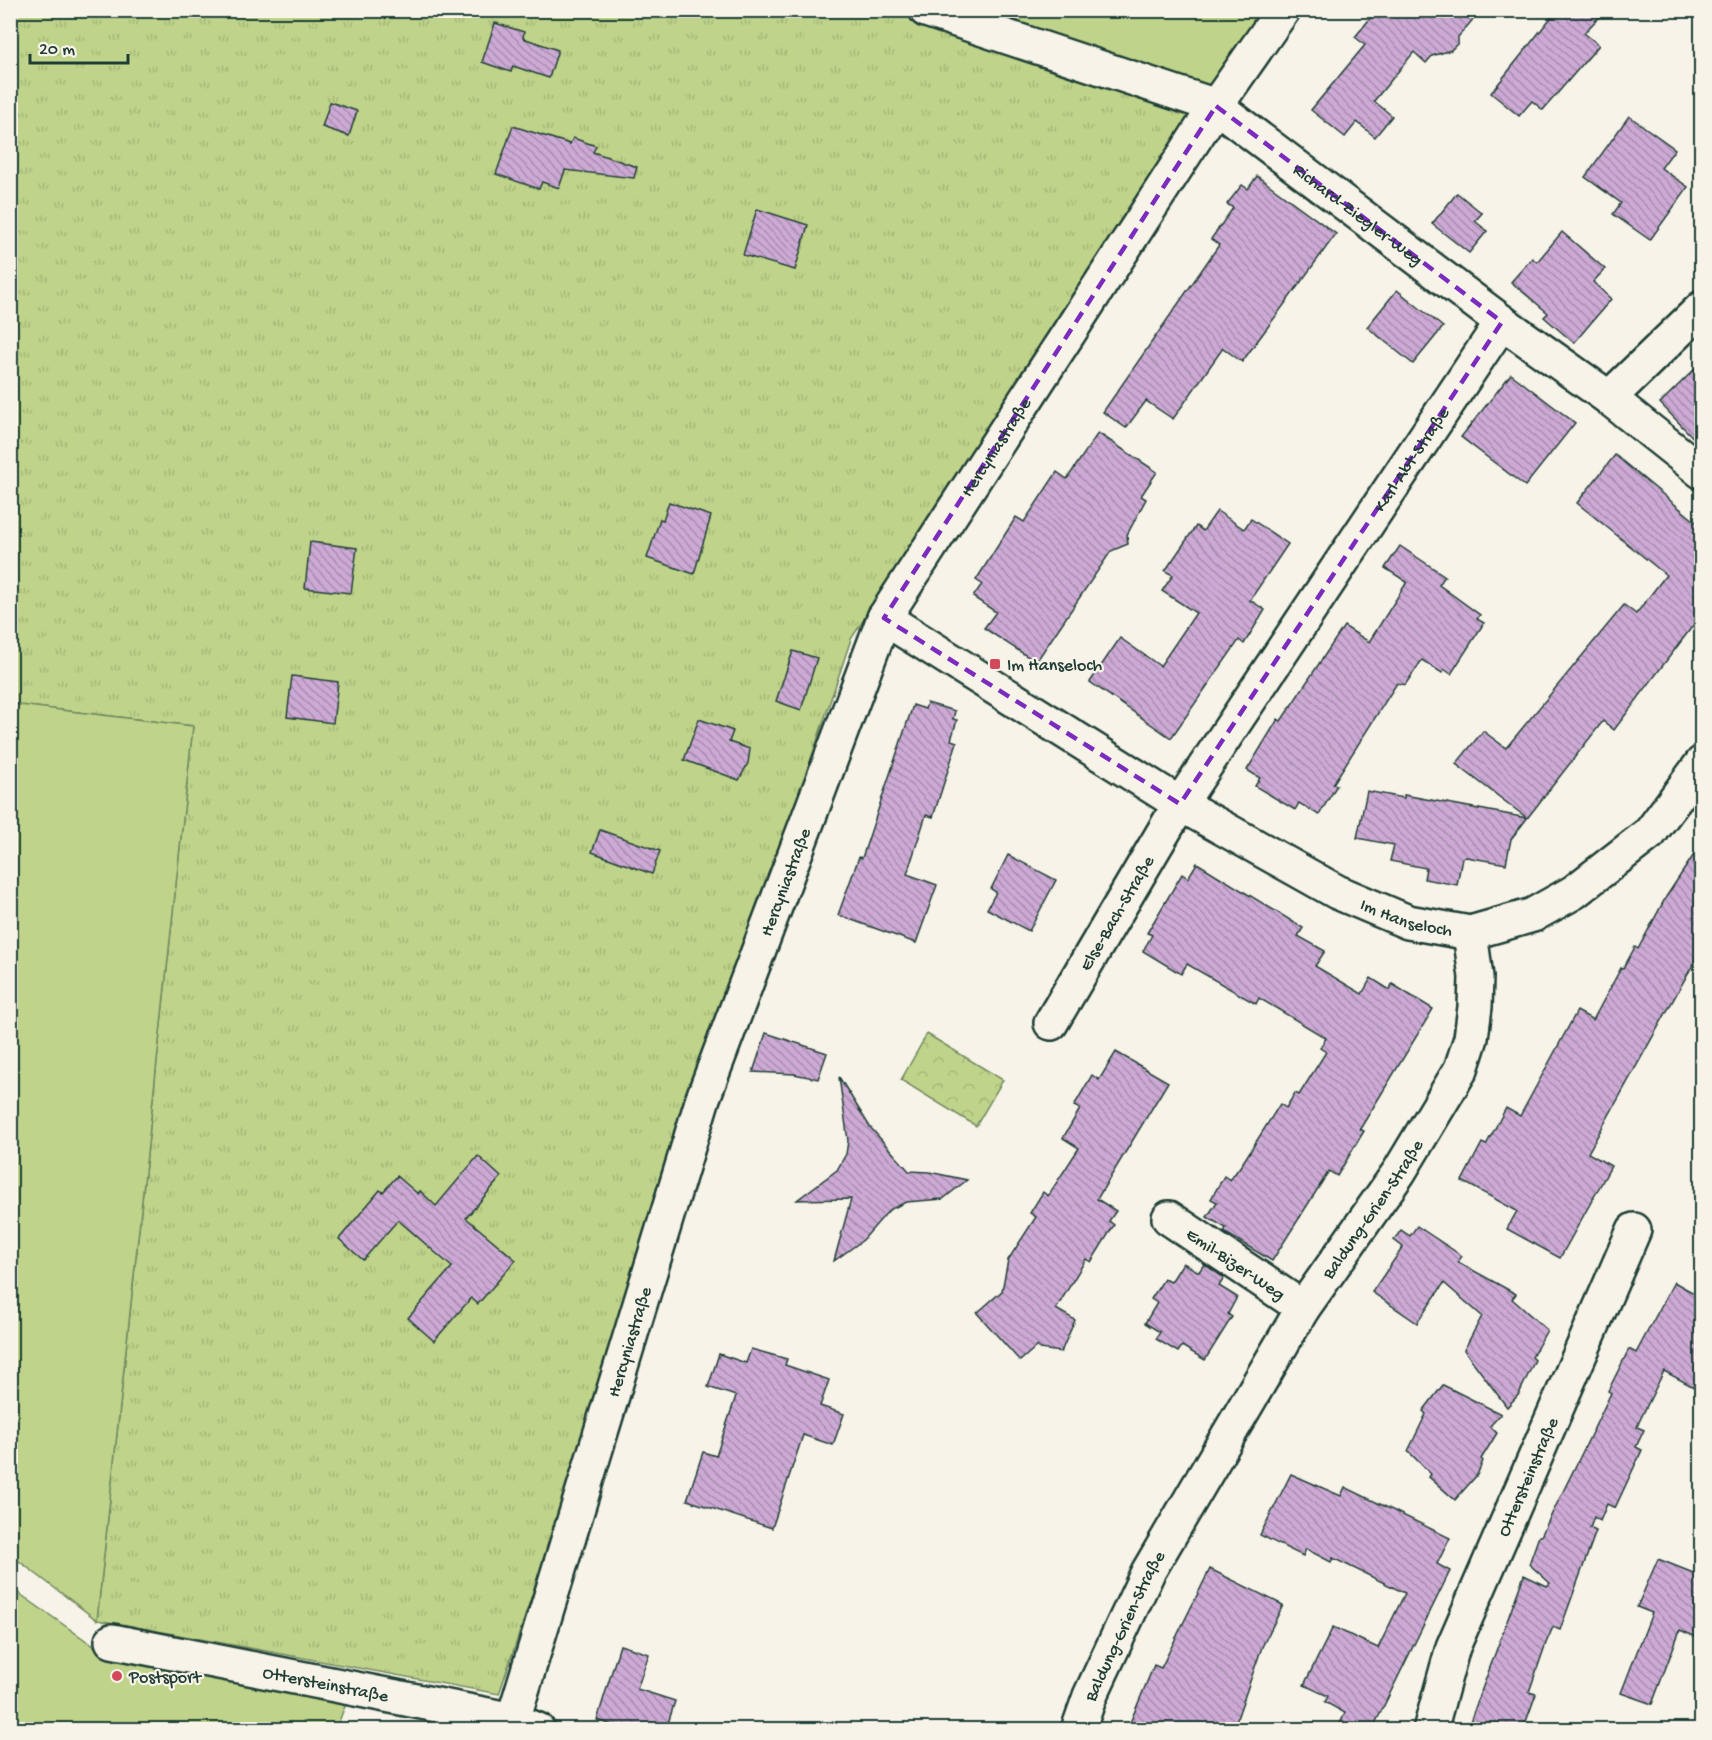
<svg xmlns="http://www.w3.org/2000/svg" width="1712" height="1740" font-family="'Gochi Hand',sans-serif">
<style>
.grass{fill:url(#grass-tufts);stroke:#6f885f;stroke-width:1.5}
.park{fill:url(#park-crowns);stroke:#6f885f;stroke-width:1.5}
.garden{fill:#bfd48a;stroke:#6f885f;stroke-width:1.5}
.building{fill:url(#building-back-hatch);stroke:#1f3d34;stroke-width:1.5}
.lines{fill:none;stroke-linecap:round;stroke-linejoin:round}
.minor-casing{stroke:#1f3d34;stroke-width:38}
.minor{stroke:#f7f3e8;stroke-width:33}
.marked{fill:none;stroke:#7b2cbf;stroke-width:4.5;stroke-dasharray:12 8;stroke-linejoin:round}
.poi-dot{fill:#d1495b;stroke:#f7f3e8;stroke-width:2}
.labels{text-anchor:middle;stroke-width:4.5;stroke-linejoin:round;paint-order:stroke}
.street-label{font-size:18px;fill:#1f3d34;stroke:#f7f3e8}
.poi-label{font-size:18px;fill:#1f3d34;stroke:#f7f3e8;text-anchor:start}
</style>
<defs>
<pattern id="grass-tufts" width="24" height="20" patternUnits="userSpaceOnUse" patternTransform="scale(1.5)"><rect width="24" height="20" fill="#bfd48a"/><path d="M3 7l-1-3M5 7V3M7 7l1-3M15 17l-1-3M17 17v-4M19 17l1-3" fill="none" stroke="#a4b778"/></pattern>
<pattern id="park-crowns" width="20" height="18" patternUnits="userSpaceOnUse" patternTransform="scale(1.5)"><rect width="20" height="18" fill="#bfd48a"/><path d="M2 6a3 3 0 1 1 6 0M12 15a3 3 0 1 1 6 0" fill="none" stroke="#a4b778"/></pattern>
<pattern id="building-back-hatch" width="6" height="6" patternUnits="userSpaceOnUse" patternTransform="scale(1.5)"><rect width="6" height="6" fill="#cdaad5"/><path d="M-1 5l2 2M0 0l6 6M5-1l2 2" fill="none" stroke="#a68cae"/></pattern>
</defs>
<rect width="100%" height="100%" fill="#f7f3e8"/>
<filter id="ink" filterUnits="userSpaceOnUse"><feTurbulence type="fractalNoise" baseFrequency=".0167" numOctaves="2"/><feDisplacementMap in="SourceGraphic" scale="12" xChannelSelector="R" yChannelSelector="G"/><feConvolveMatrix kernelMatrix="1 2 1 2 8 2 1 2 1" color-interpolation-filters="sRGB"/></filter>
<g filter="url(#ink)">
<polygon class="grass" points="11,11 1263,11 851,639 499,1694 97,1620 193,726 11,704"/>
<polygon class="park" points="927,1034 1003,1080 976,1126 901,1080"/>
<g class="garden">
<polygon points="927,11 1263,11 1202,103"/>
<polygon points="11,704 193,726 97,1620 11,1555"/>
<polygon points="10,1587 101,1651 347,1701 336,1729 11,1729"/>
</g>
<g class="building">
<polygon points="1377,10 1481,10 1458,37 1458,43 1451,50 1432,56 1426,63 1414,52 1374,101 1392,116 1375,137 1357,122 1345,137 1311,110 1365,45 1355,37"/>
<polygon points="1557,10 1606,10 1584,33 1599,45 1543,110 1532,101 1519,116 1491,93"/>
<polygon points="495,23 524,32 523,38 558,50 549,78 513,66 511,72 482,62"/>
<polygon points="330,102 357,111 349,136 322,127"/>
<polygon points="1629,116 1675,149 1661,168 1688,187 1650,240 1613,214 1621,203 1585,177"/>
<polygon points="513,126 570,144 573,138 596,146 593,152 637,167 634,178 565,170 559,188 542,182 539,189 496,174"/>
<polygon points="1257,176 1336,234 1242,362 1223,348 1173,419 1146,401 1126,428 1103,412 1219,245 1211,239 1233,208 1227,204 1242,185 1248,189"/>
<polygon points="1457,193 1482,213 1475,221 1487,231 1469,253 1432,224"/>
<polygon points="757,209 808,225 795,270 743,255"/>
<polygon points="1562,232 1605,269 1593,282 1611,299 1574,343 1544,317 1548,313 1511,282 1532,258 1537,262"/>
<polygon points="1397,290 1443,327 1413,364 1367,327"/>
<polygon points="1701,363 1701,446 1660,403"/>
<polygon points="1511,374 1575,423 1525,486 1461,437"/>
<polygon points="1098,433 1157,472 1141,496 1146,499 1127,535 1128,544 1111,551 1036,662 984,628 996,612 973,597 982,584 976,580 1016,517 1024,522 1057,472 1067,479"/>
<polygon points="1615,455 1701,526 1701,615 1614,730 1603,721 1511,839 1506,864 1466,857 1462,858 1457,885 1424,879 1426,868 1390,861 1394,845 1357,838 1367,791 1404,798 1404,795 1527,818 1456,764 1483,731 1506,748 1624,605 1636,614 1666,575 1577,503"/>
<polygon points="669,502 711,516 694,574 647,558 660,519 663,520"/>
<polygon points="1217,511 1244,529 1251,519 1288,544 1250,600 1265,610 1244,644 1239,640 1171,738 1090,682 1120,638 1160,666 1196,613 1162,591 1173,575 1165,571 1196,526 1203,531"/>
<polygon points="310,542 357,548 351,593 305,588"/>
<polygon points="1400,546 1445,576 1439,585 1480,615 1477,619 1484,623 1451,674 1444,669 1442,673 1422,660 1405,685 1397,683 1333,784 1337,785 1319,815 1299,803 1295,810 1255,786 1260,778 1247,770 1278,719 1281,721 1344,626 1369,642 1407,582 1385,568"/>
<polygon points="793,651 817,658 801,710 776,701"/>
<polygon points="292,676 338,682 333,723 287,717"/>
<polygon points="927,703 955,711 953,719 957,720 951,740 957,742 933,817 926,815 907,874 937,885 916,943 838,915 859,857 862,858 913,705 925,709"/>
<polygon points="699,719 733,731 729,742 750,749 748,763 739,780 684,760"/>
<polygon points="600,830 660,851 652,874 592,852"/>
<polygon points="1701,844 1701,950 1588,1153 1611,1166 1560,1258 1507,1229 1517,1211 1462,1181 1482,1143 1486,1145 1506,1108 1520,1116 1577,1011 1593,1020 1621,968 1623,969 1635,947 1638,949 1666,897"/>
<polygon points="1008,855 1056,880 1029,931 987,909 996,892 991,889"/>
<polygon points="1197,863 1303,928 1298,936 1325,951 1315,966 1362,994 1371,978 1390,990 1392,984 1433,1009 1360,1129 1364,1131 1337,1176 1329,1171 1272,1261 1224,1232 1226,1228 1207,1217 1217,1202 1211,1199 1224,1176 1230,1180 1242,1164 1280,1104 1286,1108 1295,1093 1299,1095 1326,1052 1320,1048 1326,1038 1259,998 1256,1004 1187,964 1181,974 1143,951 1152,935 1147,933 1182,874 1188,878"/>
<polygon points="766,1033 827,1053 818,1079 794,1074 753,1072"/>
<polygon points="1116,1052 1168,1082 1097,1199 1116,1211 1109,1221 1114,1225 1091,1262 1086,1259 1056,1309 1075,1320 1061,1352 1040,1349 1037,1346 1020,1361 977,1313 1002,1291 1008,1260 1036,1217 1030,1213 1043,1192 1048,1196 1079,1148 1063,1138 1080,1109 1074,1106 1092,1075 1099,1080"/>
<polygon points="839,1077 870,1127 909,1171 929,1172 967,1180 943,1199 906,1202 889,1210 863,1240 834,1261 851,1199 797,1200 837,1170 846,1154 848,1141"/>
<polygon points="478,1156 501,1177 466,1218 516,1260 478,1304 471,1298 434,1341 408,1318 452,1267 398,1220 363,1260 339,1239 380,1190 383,1192 397,1176 418,1194 420,1191 436,1206"/>
<polygon points="1417,1226 1462,1256 1458,1262 1516,1294 1512,1299 1547,1330 1532,1357 1535,1360 1519,1394 1507,1407 1464,1350 1482,1316 1444,1283 1417,1323 1372,1292 1403,1247 1394,1240 1401,1230 1410,1236"/>
<polygon points="1183,1263 1199,1272 1204,1264 1224,1278 1219,1286 1237,1297 1228,1314 1232,1317 1205,1360 1182,1346 1178,1352 1156,1339 1160,1332 1145,1323 1157,1303 1151,1299 1164,1279 1171,1282"/>
<polygon points="1674,1282 1701,1297 1701,1391 1664,1371 1639,1422 1637,1427 1644,1430 1636,1447 1642,1450 1615,1508 1607,1504 1600,1521 1594,1517 1590,1528 1596,1531 1560,1630 1553,1627 1546,1643 1529,1692 1536,1694 1523,1730 1467,1730 1524,1575 1547,1586 1550,1583 1529,1564 1539,1536 1541,1536 1585,1447 1611,1393 1608,1391 1629,1349 1636,1353"/>
<polygon points="751,1349 787,1359 785,1365 829,1380 820,1406 844,1414 833,1445 803,1435 772,1528 687,1500 703,1452 716,1456 736,1396 708,1387 719,1354 746,1363"/>
<polygon points="1443,1385 1501,1414 1490,1426 1497,1433 1481,1459 1483,1461 1477,1475 1455,1500 1429,1477 1431,1474 1408,1451 1426,1414 1423,1411"/>
<polygon points="1291,1474 1341,1496 1345,1487 1450,1538 1437,1564 1450,1571 1372,1730 1337,1730 1345,1713 1325,1702 1328,1696 1304,1685 1333,1627 1378,1648 1405,1593 1333,1558 1331,1562 1306,1549 1303,1556 1260,1535"/>
<polygon points="1658,1559 1701,1576 1701,1639 1680,1630 1652,1704 1621,1693 1652,1613 1637,1607"/>
<polygon points="1210,1569 1283,1605 1262,1647 1233,1730 1127,1730 1154,1665 1161,1668"/>
<polygon points="620,1645 649,1654 637,1689 675,1701 666,1730 627,1730 597,1720"/>
</g>
<g class="lines">
<g class="minor-casing">
<g id="minor">
<path id="s1" d="M 926,10 L 1216,106 L 1502,322"/>
<polyline points="1609,398 1702,308"/>
<path id="s2" d="M 884,618 L 1180,804 L 1337,892 L 1408,922 L 1470,933 L 1533,915 L 1574,892 L 1650,833 L 1702,763"/>
<path id="s3" d="M 1051,1023 L 1180,804 L 1502,322 L 1609,398 L 1702,472"/>
<path id="s4" d="M 1169,1218 L 1303,1308"/>
<path id="s5" d="M 112,1641 L 513,1720 L 538,1730"/>
<path id="s6" d="M 510,1730 L 703,1098 L 884,618 L 1216,106 L 1283,10"/>
<path id="s7" d="M 1078,1730 L 1090,1696 L 1148,1572 L 1303,1308 L 1399,1172 L 1461,1069 L 1471,1038 L 1475,1007 L 1476,977 L 1470,933"/>
<path id="s8" d="M 1430,1730 L 1453,1647 L 1634,1230"/>
</g>
</g>
<use href="#minor" class="minor"/>
</g>
</g>
<path class="marked" d="M 1216,106 L 1502,322 L 1180,804 L 884,618 Z"/>
<g class="poi-dot">
<rect x="989" y="658" width="12" height="12" rx="3"/>
<circle cx="117" cy="1676" r="6"/>
</g>
<g class="labels">
<g class="street-label">
<text dy="6" stroke="none"><textPath href="#s1" startOffset="484">Richard-Ziegler-Weg</textPath></text>
<text dy="6" stroke="none"><textPath href="#s6" startOffset="1378">Hercyniastraße</textPath></text>
<text dy="6" stroke="none"><textPath href="#s3" startOffset="669">Karl-Abt-Straße</textPath></text>
<text dy="6" stroke="none"><textPath href="#s6" startOffset="892">Hercyniastraße</textPath></text>
<text dy="6" stroke="none"><textPath href="#s3" startOffset="128">Else-Bach-Straße</textPath></text>
<text dy="6" stroke="none"><textPath href="#s2" startOffset="604">Im Hanseloch</textPath></text>
<text dy="6" stroke="none"><textPath href="#s7" startOffset="600">Baldung-Grien-Straße</textPath></text>
<text dy="6" stroke="none"><textPath href="#s4" startOffset="81">Emil-Bizer-Weg</textPath></text>
<text dy="6" stroke="none"><textPath href="#s6" startOffset="406">Hercyniastraße</textPath></text>
<text dy="6" stroke="none"><textPath href="#s8" startOffset="272">Ottersteinstraße</textPath></text>
<text dy="6" stroke="none"><textPath href="#s7" startOffset="114">Baldung-Grien-Straße</textPath></text>
<text dy="6" stroke="none"><textPath href="#s5" startOffset="218">Ottersteinstraße</textPath></text>
</g>
<g class="poi-label">
<text x="1007" y="670">Im Hanseloch</text>
<text x="129" y="1682">Postsport</text>
</g>
</g>
<rect width="1712" height="1740" fill="none" stroke="#f7f3e8" stroke-width="36"/>
<rect x="18" y="18" width="1676" height="1704" fill="none" stroke="#1f3d34" stroke-width="2" filter="url(#ink)"/>
<path d="M30 54v9h98v-9" fill="none" stroke="#1f3d34" stroke-width="3"/>
<text x="39" y="54" font-size="18" fill="#1f3d34" stroke="#f7f3e8" stroke-width="4.5" paint-order="stroke">20 m</text>
</svg>
